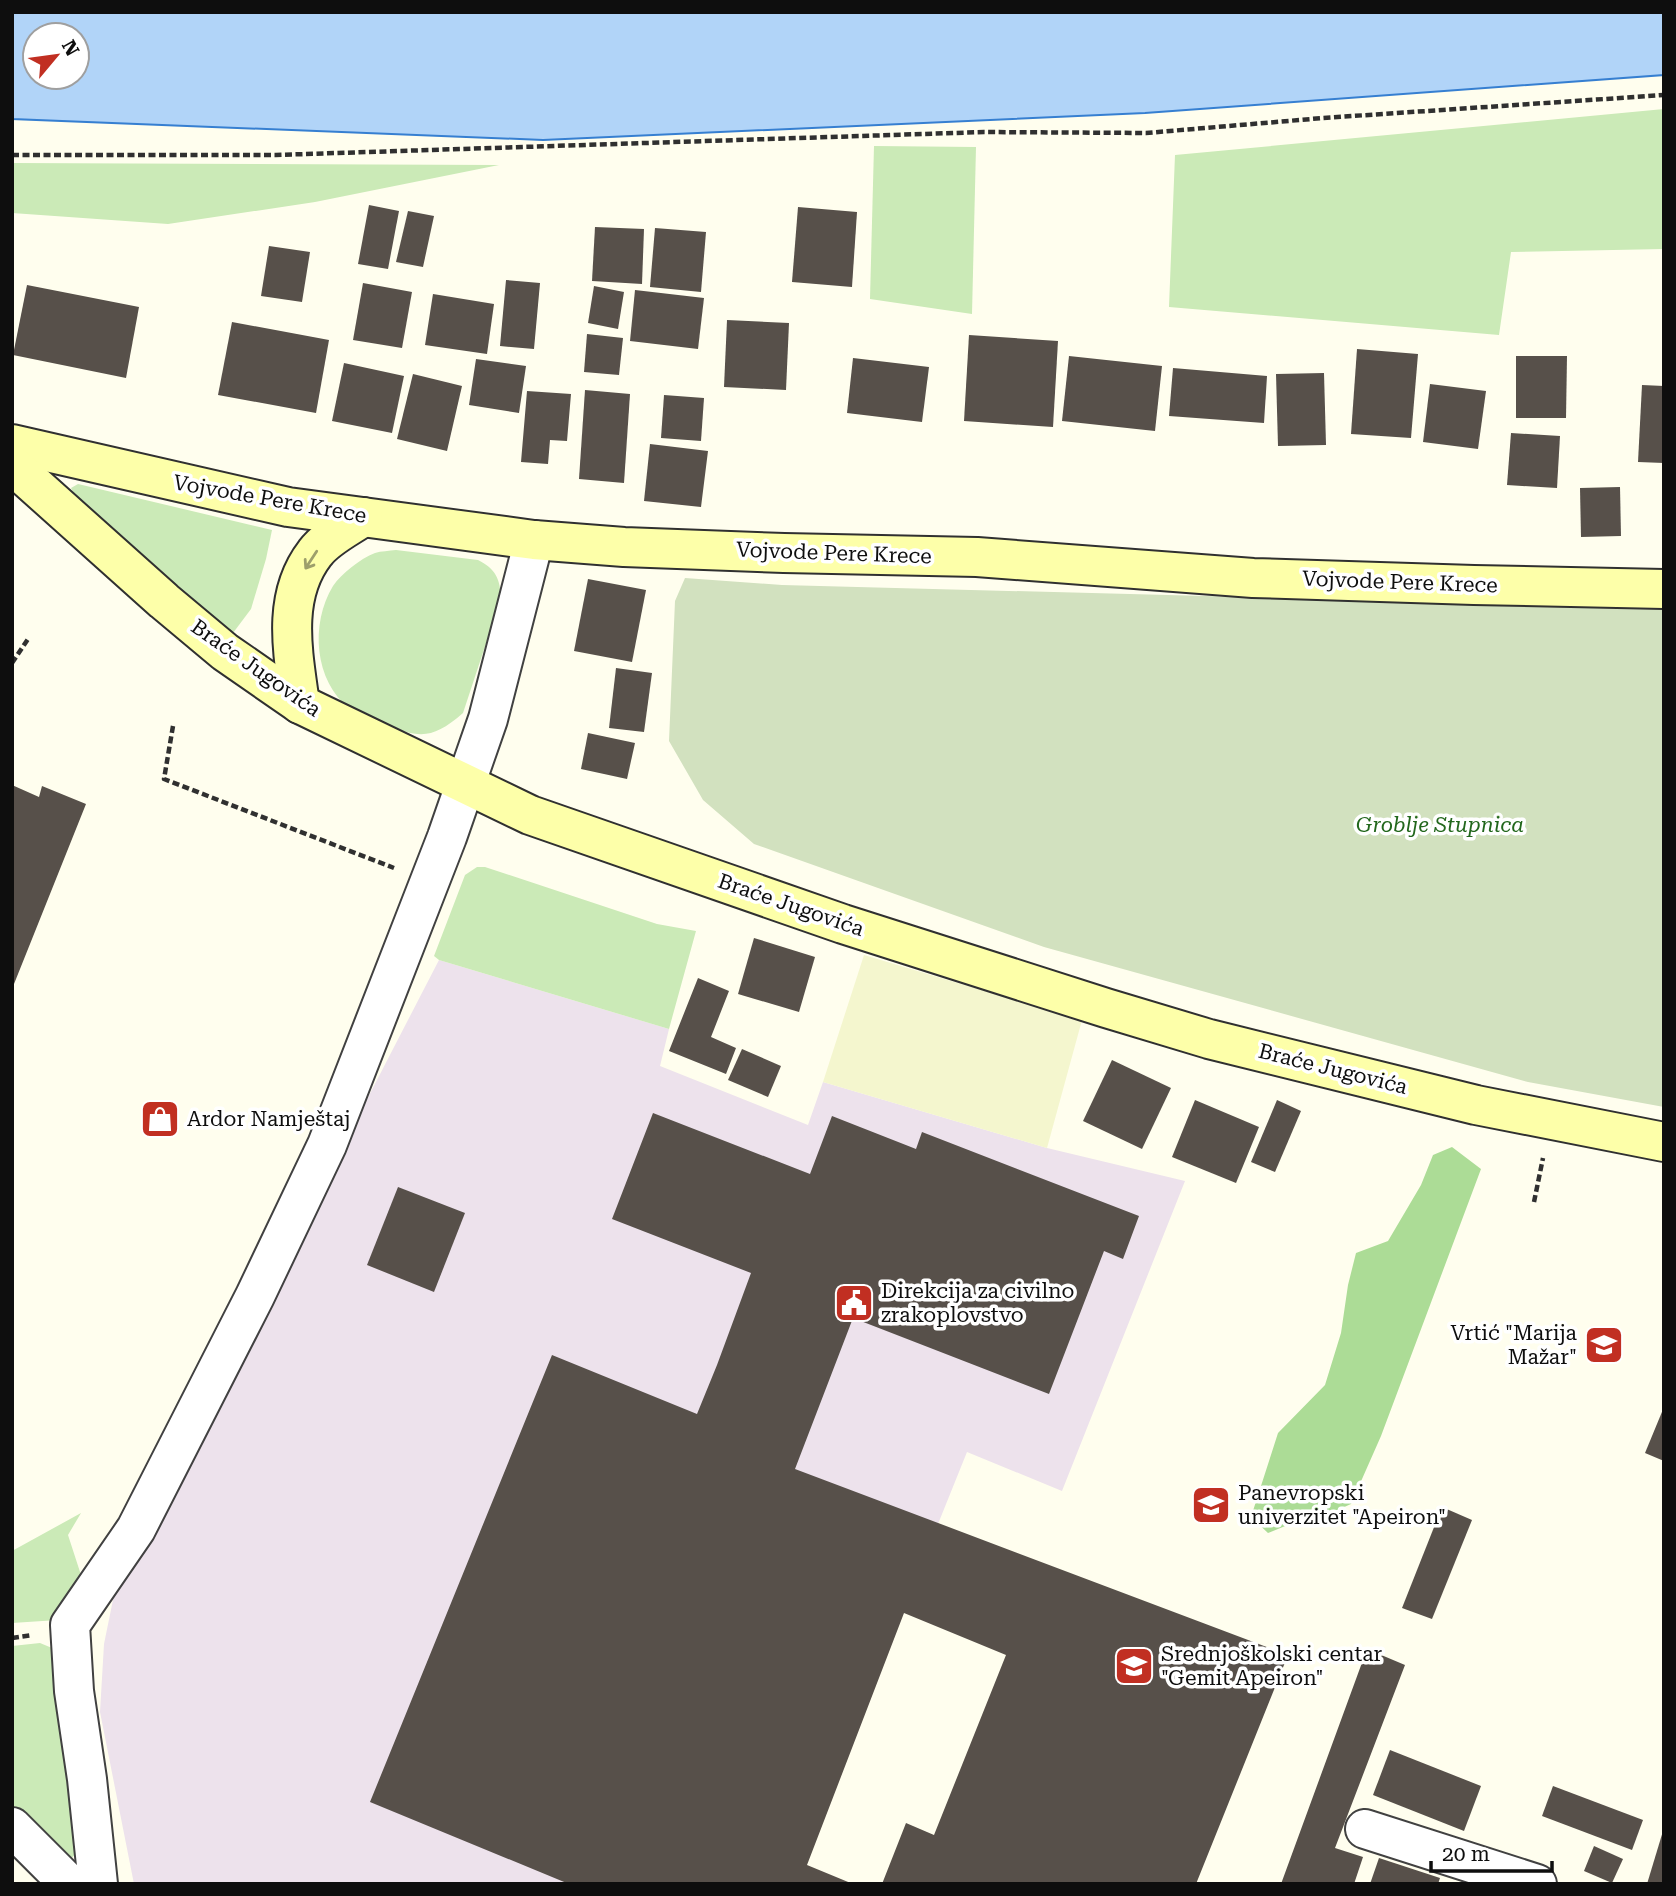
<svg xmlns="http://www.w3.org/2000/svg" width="1676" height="1896" font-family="'Roboto Serif',serif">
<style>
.industrial{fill:#ede2ec}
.farmland{fill:#f4f6ce}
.green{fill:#cbeab7}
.forest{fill:#acdc96}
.cemetery{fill:#d2e1bf}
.water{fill:#b1d4f8;stroke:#367fd1;stroke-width:2;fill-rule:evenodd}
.building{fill:#57504a}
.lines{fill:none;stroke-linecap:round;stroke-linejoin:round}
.street-casing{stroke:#414141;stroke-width:42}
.secondary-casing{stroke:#303030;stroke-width:42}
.path{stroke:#303030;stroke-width:4.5;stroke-dasharray:7 3.5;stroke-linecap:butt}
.street{stroke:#fff;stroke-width:38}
.secondary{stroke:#fdffa9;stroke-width:38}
.oneway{stroke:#9d9f6b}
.labels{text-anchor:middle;stroke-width:7;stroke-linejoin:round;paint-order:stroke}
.street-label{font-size:21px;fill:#0e0e0e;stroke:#fff}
.park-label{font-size:21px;font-style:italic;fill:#22671c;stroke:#fff}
.poi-label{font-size:21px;fill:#0e0e0e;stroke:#fff;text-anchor:start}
</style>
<rect width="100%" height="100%" fill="#fffeee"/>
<polygon class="industrial" points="439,960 669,1029 660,1066 808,1125 823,1082 1047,1148 1185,1181 1062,1491 967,1452 938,1524 799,1884 134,1884 100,1712 104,1644 116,1585"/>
<polygon class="farmland" points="864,955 1082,1020 1047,1148 823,1082"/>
<g class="green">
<polygon points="1664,109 1664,249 1511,252 1499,335 1169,307 1175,155"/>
<polygon points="874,146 976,147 972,314 870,299"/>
<polygon points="12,163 499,165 315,202 168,224 12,213"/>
<polygon points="78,484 272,530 266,559 251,609 233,633 78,502 71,488"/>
<path d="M 396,550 L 478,560 C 496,569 500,579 501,598 L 463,713 C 433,739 420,739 385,724 C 374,720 359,716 350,709 C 314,681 310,624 333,586 C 342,573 360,559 375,553 C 381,551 389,551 396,550 Z"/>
<polygon points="477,867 485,867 657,924 696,931 669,1029 439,960 434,956 465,875"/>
<polygon points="81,1513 68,1535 81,1575 58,1620 12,1623 12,1551"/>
<polygon points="40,1643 52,1648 57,1664 78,1851 69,1861 12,1806 12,1646"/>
</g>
<polygon class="forest" points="1452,1147 1481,1169 1381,1436 1351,1504 1324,1516 1305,1518 1268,1533 1251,1517 1278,1433 1325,1385 1341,1333 1348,1285 1356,1253 1388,1241 1421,1185 1433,1155"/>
<polygon class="cemetery" points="685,578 782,585 1664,608 1664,1107 1528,1082 1044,947 754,844 703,800 669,741 675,601"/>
<path class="water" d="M 12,12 L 1664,12 L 1664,75 L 1145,113 L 543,140 L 12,119 ZM 35,35 L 77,35 L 77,77 L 35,77 Z"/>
<g class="building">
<polygon points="369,205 399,211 388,269 358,264"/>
<polygon points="798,207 857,212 852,287 792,282"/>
<polygon points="408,211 434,216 423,267 396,262"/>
<polygon points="595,227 644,229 642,284 592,281"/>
<polygon points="655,228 706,232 701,292 650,287"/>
<polygon points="269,246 310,252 302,302 261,296"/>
<polygon points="506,280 540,283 534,349 500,346"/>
<polygon points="363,283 412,292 402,348 353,340"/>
<polygon points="27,285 139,307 126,378 13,355"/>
<polygon points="594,286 624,292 618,329 588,323"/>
<polygon points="635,290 704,298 698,349 630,341"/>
<polygon points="433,294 494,304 487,354 425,345"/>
<polygon points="727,320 789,323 786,390 724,387"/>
<polygon points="232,322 329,340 316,413 218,395"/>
<polygon points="587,334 623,338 619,375 584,372"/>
<polygon points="969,335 1058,341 1053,427 964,421"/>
<polygon points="1357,349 1418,354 1411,438 1351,434"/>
<polygon points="1069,356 1162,366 1155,431 1062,421"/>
<polygon points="1516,356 1567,356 1566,418 1516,418"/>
<polygon points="853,358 929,367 922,422 847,413"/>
<polygon points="476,359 526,366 519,413 469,405"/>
<polygon points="344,363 404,376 392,433 332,421"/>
<polygon points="1173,368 1267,376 1264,423 1169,416"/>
<polygon points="1324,373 1326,445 1278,446 1276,374"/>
<polygon points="413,374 462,386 447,451 397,439"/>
<polygon points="1430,384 1486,391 1478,449 1423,442"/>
<polygon points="1642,385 1664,386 1664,463 1638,462"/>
<polygon points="585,390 630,394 624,483 579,479"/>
<polygon points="527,391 571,394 567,441 550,440 548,464 521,462"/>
<polygon points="664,395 704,398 701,441 661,438"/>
<polygon points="1511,433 1560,436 1557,488 1507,485"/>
<polygon points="650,444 708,451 701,507 644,501"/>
<polygon points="1620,487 1621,536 1581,537 1580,488"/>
<polygon points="588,579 646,590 632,662 574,651"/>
<polygon points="616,668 652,673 644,732 609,728"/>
<polygon points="588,733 635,743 627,779 581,769"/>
<polygon points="12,785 39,797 42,786 86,804 12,989"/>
<polygon points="754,938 815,957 799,1012 738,994"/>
<polygon points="698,978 729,991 711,1037 736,1048 726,1074 669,1051"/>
<polygon points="742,1049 781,1066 768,1097 728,1080"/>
<polygon points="1112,1060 1171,1088 1142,1149 1083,1121"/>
<polygon points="1195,1100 1259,1127 1236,1183 1172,1157"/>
<polygon points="1277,1100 1301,1111 1275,1172 1251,1162"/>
<polygon points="653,1113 810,1174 832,1116 916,1149 922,1132 1139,1216 1123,1259 1104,1251 1049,1394 853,1318 795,1469 1288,1655 1196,1884 882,1884 906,1823 934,1835 1006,1655 904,1613 807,1865 853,1884 569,1884 370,1802 552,1355 697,1414 717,1365 751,1273 612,1219"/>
<polygon points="398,1187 465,1213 434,1292 367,1265"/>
<polygon points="1664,1407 1664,1461 1645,1453"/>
<polygon points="1442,1507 1472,1520 1432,1619 1402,1608"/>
<polygon points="1367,1649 1405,1665 1335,1848 1363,1857 1354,1884 1281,1884"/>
<polygon points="1390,1750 1481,1786 1464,1831 1373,1795"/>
<polygon points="1553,1786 1643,1820 1632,1850 1542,1816"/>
<polygon points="1663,1831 1664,1884 1647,1884"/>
<polygon points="1594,1846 1623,1859 1612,1883 1584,1871"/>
<polygon points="1379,1858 1440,1878 1438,1884 1370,1884"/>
</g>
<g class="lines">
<g class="street-casing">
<g id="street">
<polyline points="12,1827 69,1884"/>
<polyline points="1365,1829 1537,1884"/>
<polyline points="98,1884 87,1779 74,1691 70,1625 136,1529 255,1296 327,1145 447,837 488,719 534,540"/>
</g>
</g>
<g class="secondary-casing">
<g id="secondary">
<polyline points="12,444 288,507 534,540 624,547 784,553 977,557 1253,578 1474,585 1664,589"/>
<polyline points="12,465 164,601 225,652 300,704 530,815 843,924 1106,1008 1209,1039 1476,1105 1664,1142"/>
<path d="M 300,704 C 293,653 281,597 315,553 C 326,538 347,528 363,517"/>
</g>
</g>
<g class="path">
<polyline points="12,155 276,155 984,132 1146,133 1323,118 1664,95"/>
<polyline points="12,663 28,639"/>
<polyline points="173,726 164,779 394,868"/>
<polyline points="1534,1202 1543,1158"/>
<polyline points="12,1638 32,1635"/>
</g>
<use href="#street" class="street"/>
<use href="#secondary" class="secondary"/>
</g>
<defs><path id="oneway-shaft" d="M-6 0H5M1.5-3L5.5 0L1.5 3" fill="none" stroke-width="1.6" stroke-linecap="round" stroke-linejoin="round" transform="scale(1.75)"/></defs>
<use class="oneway" href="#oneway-shaft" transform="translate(311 560) rotate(123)"/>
<defs>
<g id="shop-square" transform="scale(2.0125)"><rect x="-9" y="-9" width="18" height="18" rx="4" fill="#c12f22" stroke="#fff"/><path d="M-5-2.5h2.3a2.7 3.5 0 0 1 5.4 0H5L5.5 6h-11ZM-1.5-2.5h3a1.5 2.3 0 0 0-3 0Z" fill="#fff"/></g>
<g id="civic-square" transform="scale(2.0125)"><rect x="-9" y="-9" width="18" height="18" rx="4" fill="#c12f22" stroke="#fff"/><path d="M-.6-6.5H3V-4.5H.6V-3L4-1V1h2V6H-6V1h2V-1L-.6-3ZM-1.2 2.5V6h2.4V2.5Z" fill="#fff"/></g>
<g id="school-square" transform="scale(2.0125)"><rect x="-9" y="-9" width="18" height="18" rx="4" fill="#c12f22" stroke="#fff"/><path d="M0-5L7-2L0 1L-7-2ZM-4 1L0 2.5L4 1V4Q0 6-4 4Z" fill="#fff"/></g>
<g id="university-square" transform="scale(2.0125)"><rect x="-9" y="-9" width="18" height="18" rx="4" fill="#c12f22" stroke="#fff"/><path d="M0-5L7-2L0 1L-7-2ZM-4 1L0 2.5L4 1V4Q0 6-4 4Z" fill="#fff"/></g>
</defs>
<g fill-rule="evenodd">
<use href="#shop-square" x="160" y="1119"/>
<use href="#civic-square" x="854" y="1303"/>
<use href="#school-square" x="1604" y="1345"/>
<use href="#university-square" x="1211" y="1505"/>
<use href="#school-square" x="1134" y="1666"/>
</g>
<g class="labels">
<g class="street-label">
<text transform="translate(270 499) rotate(10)" y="7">Vojvode Pere Krece</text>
<text transform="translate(834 553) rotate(2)" y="7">Vojvode Pere Krece</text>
<text transform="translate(1400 582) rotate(2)" y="7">Vojvode Pere Krece</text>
<text transform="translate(256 668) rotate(35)" y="7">Braće Jugovića</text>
<text transform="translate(791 905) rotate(19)" y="7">Braće Jugovića</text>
<text transform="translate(1333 1069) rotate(14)" y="7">Braće Jugovića</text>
</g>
<g class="park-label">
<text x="1440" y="832">Groblje Stupnica</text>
</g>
<g class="poi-label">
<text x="187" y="1126">Ardor Namještaj</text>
<text x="881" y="1298">Direkcija za civilno<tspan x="881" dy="24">zrakoplovstvo</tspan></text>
<text x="1577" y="1340" text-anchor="end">Vrtić "Marija<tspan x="1577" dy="24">Mažar"</tspan></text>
<text x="1238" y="1500">Panevropski<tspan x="1238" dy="24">univerzitet "Apeiron"</tspan></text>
<text x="1161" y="1661">Srednjoškolski centar<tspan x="1161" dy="24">"Gemit Apeiron"</tspan></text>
</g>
</g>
<rect width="1676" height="1896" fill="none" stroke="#0e0e0e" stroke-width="28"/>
<g transform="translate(56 56) rotate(61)"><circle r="33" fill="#ffffff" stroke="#9f9f9f" stroke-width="2"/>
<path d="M0-5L12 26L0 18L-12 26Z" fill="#c12f22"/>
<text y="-10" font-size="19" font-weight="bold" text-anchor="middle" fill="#0e0e0e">N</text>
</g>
<path d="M1431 1861v10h121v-10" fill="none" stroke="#0e0e0e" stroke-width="3.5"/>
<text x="1442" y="1861" font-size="21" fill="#0e0e0e" stroke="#ffffff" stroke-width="5" paint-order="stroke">20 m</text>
</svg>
